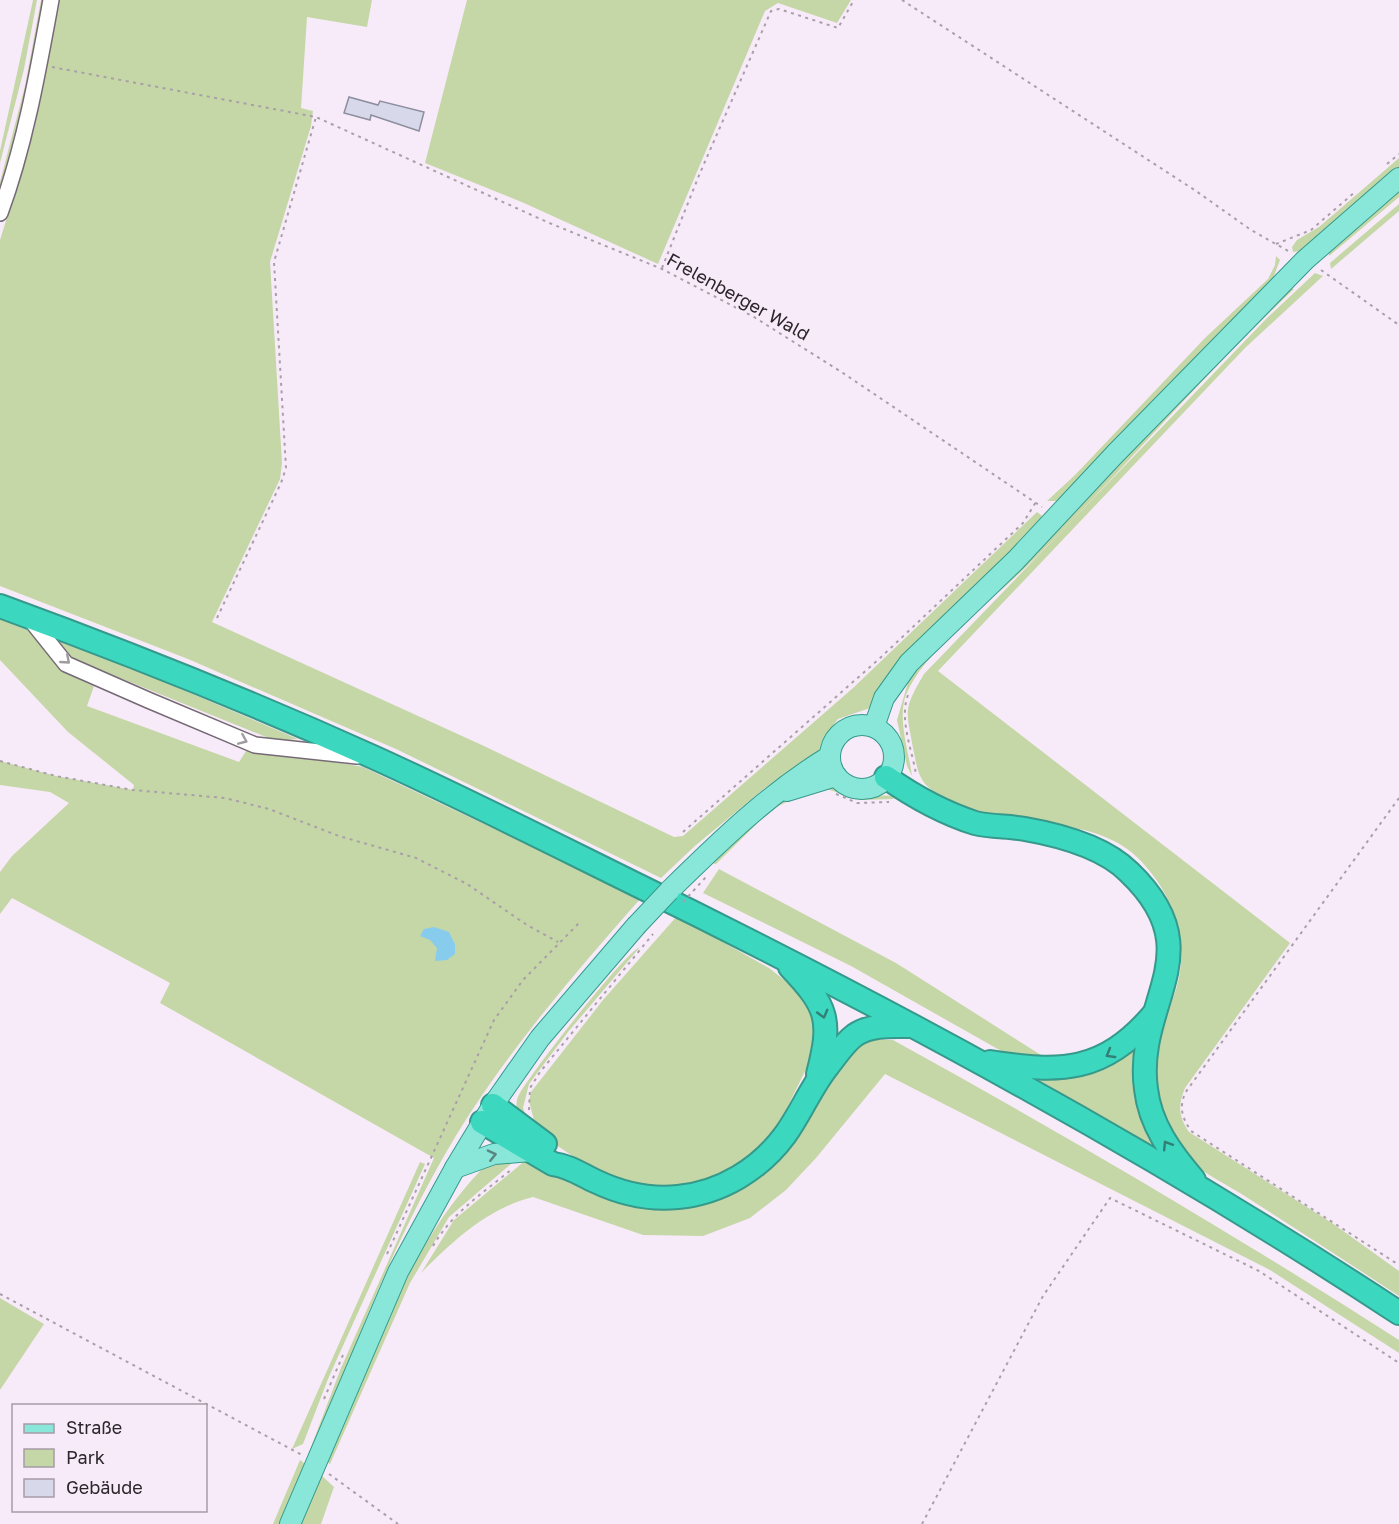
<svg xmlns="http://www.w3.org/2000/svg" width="1399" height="1524" font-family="'Golos Text',sans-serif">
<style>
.green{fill:#c5d7a6}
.water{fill:#87cced}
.building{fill:#d7d8e9;stroke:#8d8e9e;stroke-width:1.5}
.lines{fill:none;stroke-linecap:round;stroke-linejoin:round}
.minor-casing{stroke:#756976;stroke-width:18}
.major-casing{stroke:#35998b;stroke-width:22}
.highway-casing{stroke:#35998b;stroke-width:26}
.path{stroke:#a99fa9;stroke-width:2;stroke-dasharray:3 4.5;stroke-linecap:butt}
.minor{stroke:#fff;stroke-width:15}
.major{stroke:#89e7d9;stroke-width:20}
.highway{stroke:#3bd7bf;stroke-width:22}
.major-bridge-casing{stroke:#35998b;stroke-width:22;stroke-linecap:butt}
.path-bridge{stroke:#a99fa9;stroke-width:2;stroke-dasharray:3 4.5;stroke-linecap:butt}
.major-bridge{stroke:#89e7d9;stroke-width:20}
.oneway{stroke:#a09da0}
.oneway2{stroke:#337e75}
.oneway3{stroke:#5a8682}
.labels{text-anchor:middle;stroke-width:5;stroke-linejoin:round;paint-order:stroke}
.street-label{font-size:18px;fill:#2b262b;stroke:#f8ebf9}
</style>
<rect width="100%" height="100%" fill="#f8ebf9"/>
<g class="green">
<polygon points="33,0 37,0 24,69 0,163 0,151"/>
<polygon points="41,0 43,0 29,80 0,193 0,182 25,86"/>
<polygon points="60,0 372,0 367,27 307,17 301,108 313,111 311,126 270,262 282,463 280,479 212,622 484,746 674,837 683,836 853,688 1037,512 1045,518 891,675 870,708 838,719 823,739 817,756 765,788 696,845 661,878 396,749 188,659 0,586 0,240 34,130"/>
<polygon points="467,0 851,0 837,23 778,3 765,11 658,264 524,203 425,163"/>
<polygon points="1399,158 1399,168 1310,246 1301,251 1293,252 1292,247 1297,240 1319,227"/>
<polygon points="1399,189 1399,197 1329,256 1329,250"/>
<polygon points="1399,204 1399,211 1331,269 1330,263"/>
<polygon points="1276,256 1280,260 1272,281 1060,501 1047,501 1076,474 1205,338 1268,279 1275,265"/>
<path d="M 1315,273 L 1323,276 L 1245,348 L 938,671 L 1290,943 L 1185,1088 C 1178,1105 1178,1116 1189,1132 L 1332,1223 L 1399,1271 L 1399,1296 C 1347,1262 1295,1228 1243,1195 C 1228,1185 1196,1170 1186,1156 C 1169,1133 1149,1089 1153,1061 C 1157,1035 1170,1010 1177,986 C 1190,938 1172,893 1139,859 C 1087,806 981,835 927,786 C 917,776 916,761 913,748 C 906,709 903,710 924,674 L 1268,317 Z"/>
<path d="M 1288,289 L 1294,289 C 1199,378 1116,479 1023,570 C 989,603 923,652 906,695 C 897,719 909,752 912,776 L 907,766 L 897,720 L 909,679 Z"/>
<path d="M 0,619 L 26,628 L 72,676 L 94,686 L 87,706 L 239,762 L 246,751 C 257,751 267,755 279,756 C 307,759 335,761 363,767 L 641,898 C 575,973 509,1049 457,1134 C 395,1236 354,1347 312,1457 L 308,1455 L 341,1368 L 434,1158 L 160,1003 L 170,983 L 12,898 L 0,914 L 0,872 L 12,856 L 69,803 L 50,792 L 0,785 L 0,761 L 56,776 L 133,790 L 134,785 L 68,732 L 0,660 Z"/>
<polygon points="53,637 87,649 298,739 276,741 73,659"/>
<path d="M 817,785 C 837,785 841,794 860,796 C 872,798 881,793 894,797 L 893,799 L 859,800 L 827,789 L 810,791 L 772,809 L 716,864 L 712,863 L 777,802 Z"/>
<polygon points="719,869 896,963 1041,1055 1014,1055 1003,1052 851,966 703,893"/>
<polygon points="677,916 769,968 792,986 812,1007 818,1045 778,1126 749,1157 720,1175 701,1182 661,1188 599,1174 537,1132 529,1101 531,1092 603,1000"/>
<path d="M 640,947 L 568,1032 L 529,1084 L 523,1108 L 526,1116 L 517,1111 C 516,1105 516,1099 520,1093 C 531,1073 624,953 640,947 Z"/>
<polygon points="1145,1035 1170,1160 1028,1073"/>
<path d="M 863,1039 L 893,1040 C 1065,1135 1234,1234 1399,1340 L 1399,1353 L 1270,1270 L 885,1074 L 816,1158 L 786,1190 L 750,1218 L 703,1236 L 643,1235 L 533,1197 C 488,1208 453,1241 421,1273 L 454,1220 L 527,1159 L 570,1183 L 605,1196 L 719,1198 L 749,1184 L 775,1163 L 849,1045 Z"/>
<path d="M 518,1158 L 449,1217 L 410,1283 L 330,1464 L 326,1461 C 371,1362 406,1247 483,1168 L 491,1163 Z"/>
<polygon points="420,1162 425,1164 328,1379 303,1444 292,1449"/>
<polygon points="0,1298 44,1324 0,1390"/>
<polygon points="300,1460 308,1466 283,1524 273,1524"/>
<polygon points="321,1475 334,1487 321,1524 300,1524"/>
</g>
<polygon class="water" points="434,927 449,932 455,944 455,954 447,960 435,961 437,948 430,940 420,936 424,929"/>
<polygon class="building" points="349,97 378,105 380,101 424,112 419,131 371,115 370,120 344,113"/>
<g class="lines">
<g class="minor-casing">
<g id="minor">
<path d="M 0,213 C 25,145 38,71 51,0"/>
<polyline points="30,619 66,664 148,700 255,745 357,756"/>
</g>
</g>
<g class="major-casing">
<g id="major">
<circle cx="862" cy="757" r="32"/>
<polyline points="874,727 884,698 909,663 1016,560 1115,454 1305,260 1399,178"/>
<polyline points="787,791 836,776"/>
<path d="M 669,891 C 720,841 769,793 830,756"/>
<polyline points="455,1168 494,1154 531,1151"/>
<polyline points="290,1524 398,1272 455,1168 493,1105 540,1038 636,926"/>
</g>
</g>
<g class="highway-casing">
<g id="highway">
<path d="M 0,606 C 126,652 251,702 373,757 C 459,796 544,839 629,881 C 893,1010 1153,1151 1399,1313"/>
<path d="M 886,777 C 913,796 944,813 975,823 C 991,827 1009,826 1025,829 C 1059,835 1104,847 1129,872 C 1214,953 1134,1002 1146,1089 C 1150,1125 1171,1153 1194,1180"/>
<path d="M 790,967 C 828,1007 832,1020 818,1074"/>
<path d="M 990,1062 C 1061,1073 1103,1073 1153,1015"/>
<polyline points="493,1105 545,1144"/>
<path d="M 482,1122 L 553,1164 C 569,1166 580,1174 595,1181 C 622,1194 648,1200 678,1197 C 721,1193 760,1169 785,1135 C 801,1113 811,1087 828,1066 C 836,1056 844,1043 855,1035 C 871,1024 894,1026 912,1026"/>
</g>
</g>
<g class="path">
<polyline points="902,0 1196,191 1251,230 1290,252"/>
<polyline points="52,67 316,117 547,222 662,269 754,317 843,373 1042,507"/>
<polyline points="1387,164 1399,154"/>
<polyline points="1276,244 1311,230 1355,192"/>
<polyline points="662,268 700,173 771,11 779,9 838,28 854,0"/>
<polyline points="1321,270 1399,325"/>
<polyline points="217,618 281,483 286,468 274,262 316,117"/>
<path d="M 908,695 C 899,719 912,750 916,774"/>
<polyline points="0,761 56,776 133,790 225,798 269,809 339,836 416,858 467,884 527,925 558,942"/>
<polyline points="836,794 857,803 889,802"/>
<path d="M 1399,798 L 1185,1093 C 1179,1109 1182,1117 1191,1131 L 1399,1265"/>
<polyline points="683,832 879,659 1023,523 1036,502"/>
<polyline points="529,1110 530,1088 540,1072 653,934"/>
<path d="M 433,1246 C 452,1213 483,1193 512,1169"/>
<polyline points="387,1254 494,1020 523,980 580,922"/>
<polyline points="0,1294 302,1455"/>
<polyline points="324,1399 343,1355"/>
<polyline points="329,1474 398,1524"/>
<polyline points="922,1524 1043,1296 1110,1198 1259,1271 1399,1363"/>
</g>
<use href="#minor" class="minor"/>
<use href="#major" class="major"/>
<use href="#highway" class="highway"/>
<g class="major-bridge-casing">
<polyline id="major-bridge" points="636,926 669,891"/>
</g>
<polyline class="path-bridge" points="683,902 706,877"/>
<use href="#major-bridge" class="major-bridge"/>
</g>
<defs><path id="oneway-chevron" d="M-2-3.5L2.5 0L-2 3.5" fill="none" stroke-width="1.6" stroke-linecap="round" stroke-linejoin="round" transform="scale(1.5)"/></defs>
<g class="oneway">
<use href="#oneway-chevron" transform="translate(66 660) rotate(41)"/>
<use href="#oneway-chevron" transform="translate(243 740) rotate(23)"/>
</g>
<g class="oneway2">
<use href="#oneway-chevron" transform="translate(823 1014) rotate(75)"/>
<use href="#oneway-chevron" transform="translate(1110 1054) rotate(150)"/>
<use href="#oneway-chevron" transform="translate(1167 1145) rotate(-122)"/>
</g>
<use class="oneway3" href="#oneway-chevron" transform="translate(492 1155) rotate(-13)"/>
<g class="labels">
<g class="street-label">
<text transform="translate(738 297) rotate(29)" y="6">Frelenberger Wald</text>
</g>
</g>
<rect x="12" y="1404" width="195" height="108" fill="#f8ebf9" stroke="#a69ca7" stroke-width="1.5"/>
<rect x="24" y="1424" width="30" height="9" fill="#89e7d9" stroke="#a69ca7" stroke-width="1.5"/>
<text x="66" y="1434" font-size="18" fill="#2b262b">Straße</text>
<rect x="24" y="1449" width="30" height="18" fill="#c5d7a6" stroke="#a69ca7" stroke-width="1.5"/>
<text x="66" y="1464" font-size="18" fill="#2b262b">Park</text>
<rect x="24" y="1479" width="30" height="18" fill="#d7d8e9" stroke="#a69ca7" stroke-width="1.5"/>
<text x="66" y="1494" font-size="18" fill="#2b262b">Gebäude</text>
</svg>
